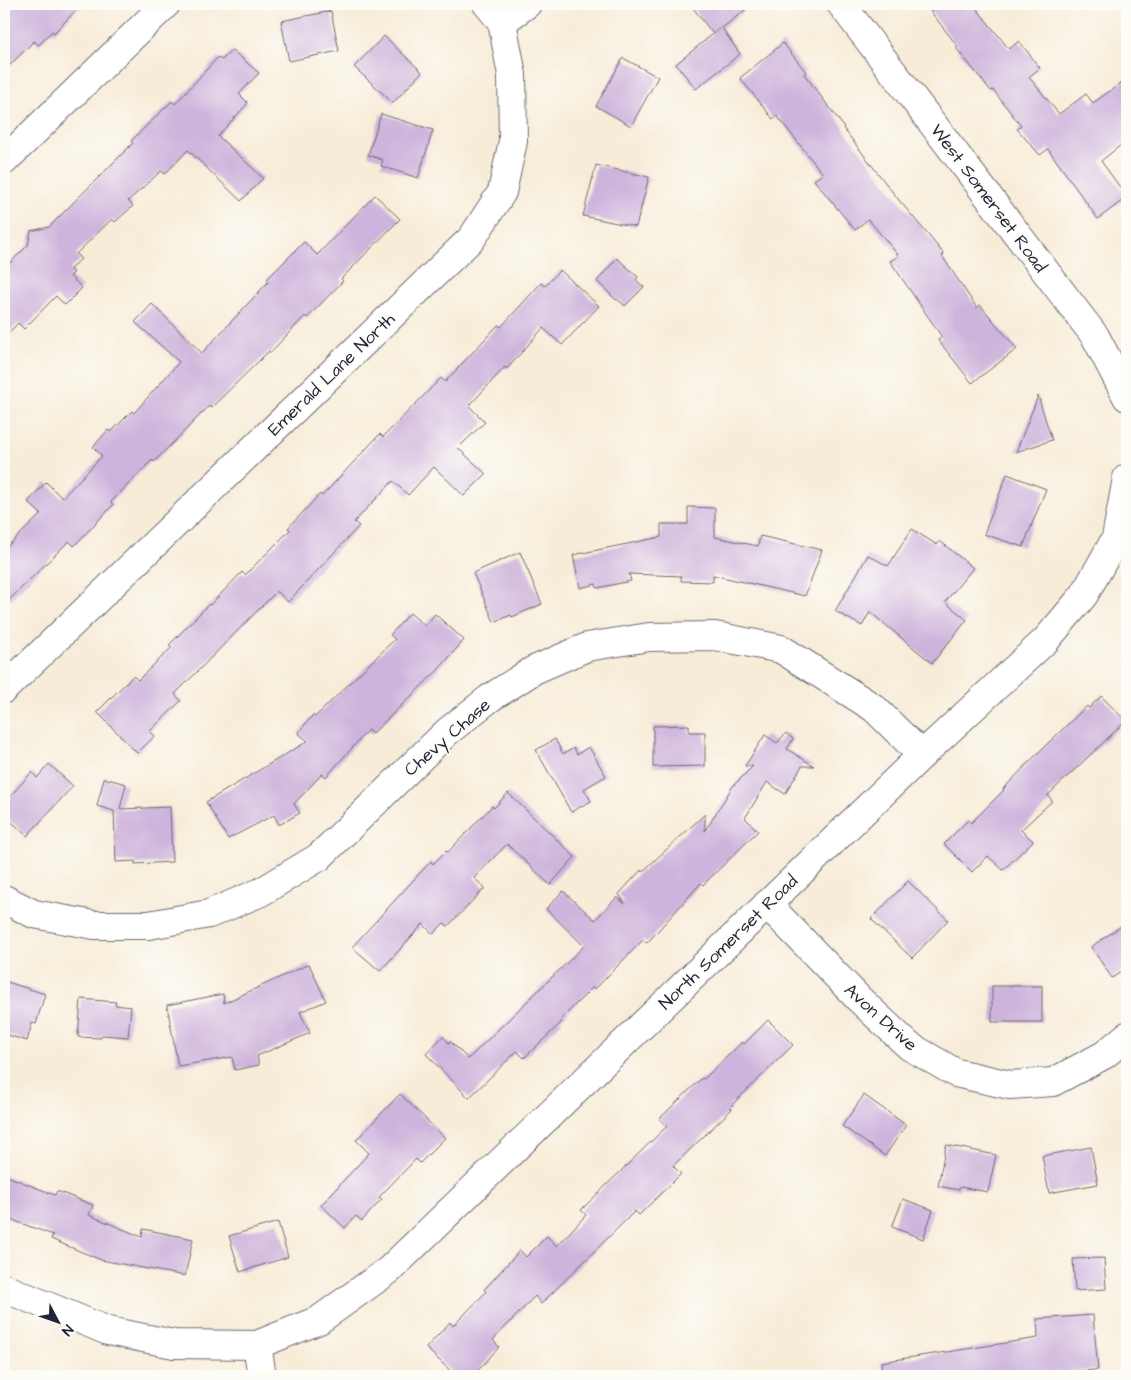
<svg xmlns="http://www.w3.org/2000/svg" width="1131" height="1380" font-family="'Architects Daughter',sans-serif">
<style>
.building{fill:#ceb4dc}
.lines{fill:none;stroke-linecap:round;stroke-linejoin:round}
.minor-casing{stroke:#6d6972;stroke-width:30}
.minor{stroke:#fff;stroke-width:28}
.labels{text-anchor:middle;stroke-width:4;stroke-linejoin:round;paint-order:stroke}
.street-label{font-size:18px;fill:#22223b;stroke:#fdfcf7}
</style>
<rect width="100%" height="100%" fill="#fdfcf7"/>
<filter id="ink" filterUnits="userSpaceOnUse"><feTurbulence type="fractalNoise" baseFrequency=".02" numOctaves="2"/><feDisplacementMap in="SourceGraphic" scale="10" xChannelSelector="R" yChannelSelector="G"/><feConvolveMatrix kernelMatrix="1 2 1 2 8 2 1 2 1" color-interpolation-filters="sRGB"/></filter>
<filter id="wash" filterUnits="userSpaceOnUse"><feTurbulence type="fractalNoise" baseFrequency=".0096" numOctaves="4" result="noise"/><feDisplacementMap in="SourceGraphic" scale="20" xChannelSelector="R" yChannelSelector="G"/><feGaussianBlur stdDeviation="1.12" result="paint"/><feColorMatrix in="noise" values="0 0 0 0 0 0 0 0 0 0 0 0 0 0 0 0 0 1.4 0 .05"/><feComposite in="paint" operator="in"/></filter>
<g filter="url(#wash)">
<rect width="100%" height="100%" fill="#f7ecd8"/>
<g id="blocks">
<g class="building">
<polygon points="4,4 82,4 54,33 52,31 39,45 34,41 4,71"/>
<polygon points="690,4 753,4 722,28 740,54 696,89 676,64 719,29 713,34"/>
<polygon points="925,4 973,4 1009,49 1019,41 1040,68 1029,77 1059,114 1086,94 1093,103 1127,79 1127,140 1101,161 1127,197 1098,219 1048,149 1040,155 1017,129 1021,126 993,90 991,91 956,48 958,47"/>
<polygon points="331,11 339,51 289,61 281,21"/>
<polygon points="384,36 422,72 393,103 354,67"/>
<polygon points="783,43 806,72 804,74 844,127 843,128 894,194 944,254 942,256 977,308 980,305 1017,349 972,383 938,340 942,337 890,261 899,256 868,219 855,230 814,180 823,174 777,116 773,119 740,78"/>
<polygon points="232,50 259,73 239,94 248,103 218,136 263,178 241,201 188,150 165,174 161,171 128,201 133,206 115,222 112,219 76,254 81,259 70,269 74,273 70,276 82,288 65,305 56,296 24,329 18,323 4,338 4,269 28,245 31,231 49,227 133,143 131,141 172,101 175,104 218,57 222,60"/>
<polygon points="623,58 658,77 631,126 596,106"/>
<polygon points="381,114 433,130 418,178 381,166 383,160 368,155"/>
<polygon points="596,165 649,177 636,227 583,216"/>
<polygon points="375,195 400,219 341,279 343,281 307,318 305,316 270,353 269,351 211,408 209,406 154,462 152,460 111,502 113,505 74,546 69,541 4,605 4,550 41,514 28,502 46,482 62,498 102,456 93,447 108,430 111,432 132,411 134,413 179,362 135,322 152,304 202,353 269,281 267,279 304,242 317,255"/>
<polygon points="617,258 638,277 636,280 644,287 625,306 617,299 616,300 597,281"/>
<polygon points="560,270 599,306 562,345 543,328 507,369 505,367 469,406 485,422 458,448 486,474 464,496 434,467 408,495 393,481 354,522 359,526 288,602 277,591 175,694 181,701 150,731 155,736 137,753 97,712 133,676 138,680 172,647 169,645 209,604 210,605 242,572 245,575 290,530 288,528 320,494 322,496 380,434 383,437 441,378 445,382 498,325 501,327 541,283 545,286"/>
<polygon points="1038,396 1052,440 1016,452"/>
<polygon points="1007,474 1046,489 1023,547 984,534"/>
<polygon points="688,507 715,508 715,537 758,546 760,536 822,550 805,596 713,575 713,582 681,581 681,576 629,574 631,581 597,588 596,584 580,588 573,555 661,537 661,524 688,524"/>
<polygon points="912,529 937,545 940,541 973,568 945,602 967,620 932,663 870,612 862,626 835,611 868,555 888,566"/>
<polygon points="520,552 542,604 512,617 511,615 494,622 473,573"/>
<polygon points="410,613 425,626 435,614 464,640 438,670 372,734 368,730 326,777 322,774 294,804 300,813 279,825 274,815 228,839 206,802 308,741 298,733 313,715 315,717 395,639 390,635"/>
<polygon points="1101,696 1126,721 1048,795 1052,801 1021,830 1033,841 1003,870 988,856 972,872 944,844 968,820 971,823 1004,790 1003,789 1043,748 1087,706 1089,708"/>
<polygon points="689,725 689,732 705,732 705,766 653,767 653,726"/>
<polygon points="786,733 793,739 787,749 814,766 802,766 785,794 767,782 745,818 758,831 703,885 701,883 647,943 643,940 595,989 593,987 560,1020 562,1022 524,1058 517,1051 469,1098 426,1054 443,1036 449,1043 450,1041 468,1059 584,946 546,909 563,891 595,920 617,897 625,904 619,894 641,870 642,872 705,814 705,831 733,786 753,766 745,766 765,735 777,743"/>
<polygon points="555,739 563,754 574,748 577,754 589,747 606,776 584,789 591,801 571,812 536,750"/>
<polygon points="49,764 73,786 27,836 4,815 4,803 32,772 37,778"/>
<polygon points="104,778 126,784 120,809 170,807 172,862 135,864 135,861 116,862 114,811 97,806"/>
<polygon points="508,793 575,857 550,885 507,844 474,878 485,888 448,926 444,923 433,934 423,924 380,971 352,947 431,861 433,864 446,851 448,852 492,806 494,808"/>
<polygon points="908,881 948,920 912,958 871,919"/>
<polygon points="1127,922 1127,968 1112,978 1091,947"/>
<polygon points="309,964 326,1001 300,1012 310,1033 257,1056 259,1065 235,1070 232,1057 178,1066 167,1005 223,994 224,1003"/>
<polygon points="4,981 45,994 36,1024 32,1023 27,1041 4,1034"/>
<rect x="992" y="986" width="50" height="36"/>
<polygon points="81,999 116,1002 115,1005 131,1007 128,1037 102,1035 101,1038 78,1037"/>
<polygon points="768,1020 793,1045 730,1107 732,1109 673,1166 681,1174 639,1215 635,1211 541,1304 535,1296 493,1340 499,1347 473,1376 456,1376 426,1348 450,1322 453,1326 486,1292 484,1290 520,1250 526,1257 547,1236 557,1246 586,1215 581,1210 667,1126 659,1119 702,1078 704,1079 742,1042 744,1044"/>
<polygon points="400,1094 445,1138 420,1163 416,1159 379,1197 382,1199 362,1221 356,1216 345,1228 321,1205 369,1153 356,1140"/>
<polygon points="864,1095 906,1125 885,1156 842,1126"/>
<polygon points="946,1145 996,1155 988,1192 960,1187 959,1190 938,1186"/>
<polygon points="1091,1147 1098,1184 1049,1193 1042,1156"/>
<polygon points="4,1175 55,1195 57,1191 93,1205 89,1215 142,1237 143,1229 193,1239 185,1276 101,1260 51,1239 53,1235 4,1217"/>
<polygon points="903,1199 933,1210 923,1239 892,1227"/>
<polygon points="278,1222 288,1257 240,1272 229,1236"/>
<polygon points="1104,1258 1106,1289 1075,1291 1073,1259"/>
<polygon points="1093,1315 1098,1370 1016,1375 1016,1376 882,1376 881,1362 1038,1338 1037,1319"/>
</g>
</g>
</g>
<g filter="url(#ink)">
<use href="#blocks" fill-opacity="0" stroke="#6d6972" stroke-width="1"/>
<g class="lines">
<g class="minor-casing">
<g id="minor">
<polyline points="487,4 502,22"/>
<polyline points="841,4 1095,336 1127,397"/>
<polyline points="4,161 166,4"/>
<polyline points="4,689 472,238 502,192 513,141 512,75 502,22 527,4"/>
<polyline points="4,899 34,914 94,925 149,925 209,914 261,892 319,857 447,732 490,698 534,670 587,647 649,637 715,636 781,649 874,708 922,755"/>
<polyline points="767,904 860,1000 909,1046 956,1073 1010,1085 1053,1082 1104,1055 1127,1036"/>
<polyline points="4,1288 108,1331 174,1344 257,1345 319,1320 389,1270 922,755 1046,640 1084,595 1116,538 1127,478"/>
<polyline points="257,1345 262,1376"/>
</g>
</g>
<use href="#minor" class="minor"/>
</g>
</g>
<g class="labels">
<g class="street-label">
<text transform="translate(989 198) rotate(53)" y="6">West Somerset Road</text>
<text transform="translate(331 374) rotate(-44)" y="6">Emerald Lane North</text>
<text transform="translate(447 737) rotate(-41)" y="6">Chevy Chase</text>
<text transform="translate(728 942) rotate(-44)" y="6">North Somerset Road</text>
<text transform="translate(881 1017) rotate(42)" y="6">Avon Drive</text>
</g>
</g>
<rect width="1131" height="1380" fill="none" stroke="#fdfcf7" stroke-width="20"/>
<g transform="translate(58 1322) rotate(131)" stroke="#fdfcf7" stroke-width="4" paint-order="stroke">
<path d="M0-4L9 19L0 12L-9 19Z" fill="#22223b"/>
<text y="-8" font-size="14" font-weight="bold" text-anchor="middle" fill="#22223b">N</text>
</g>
</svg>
